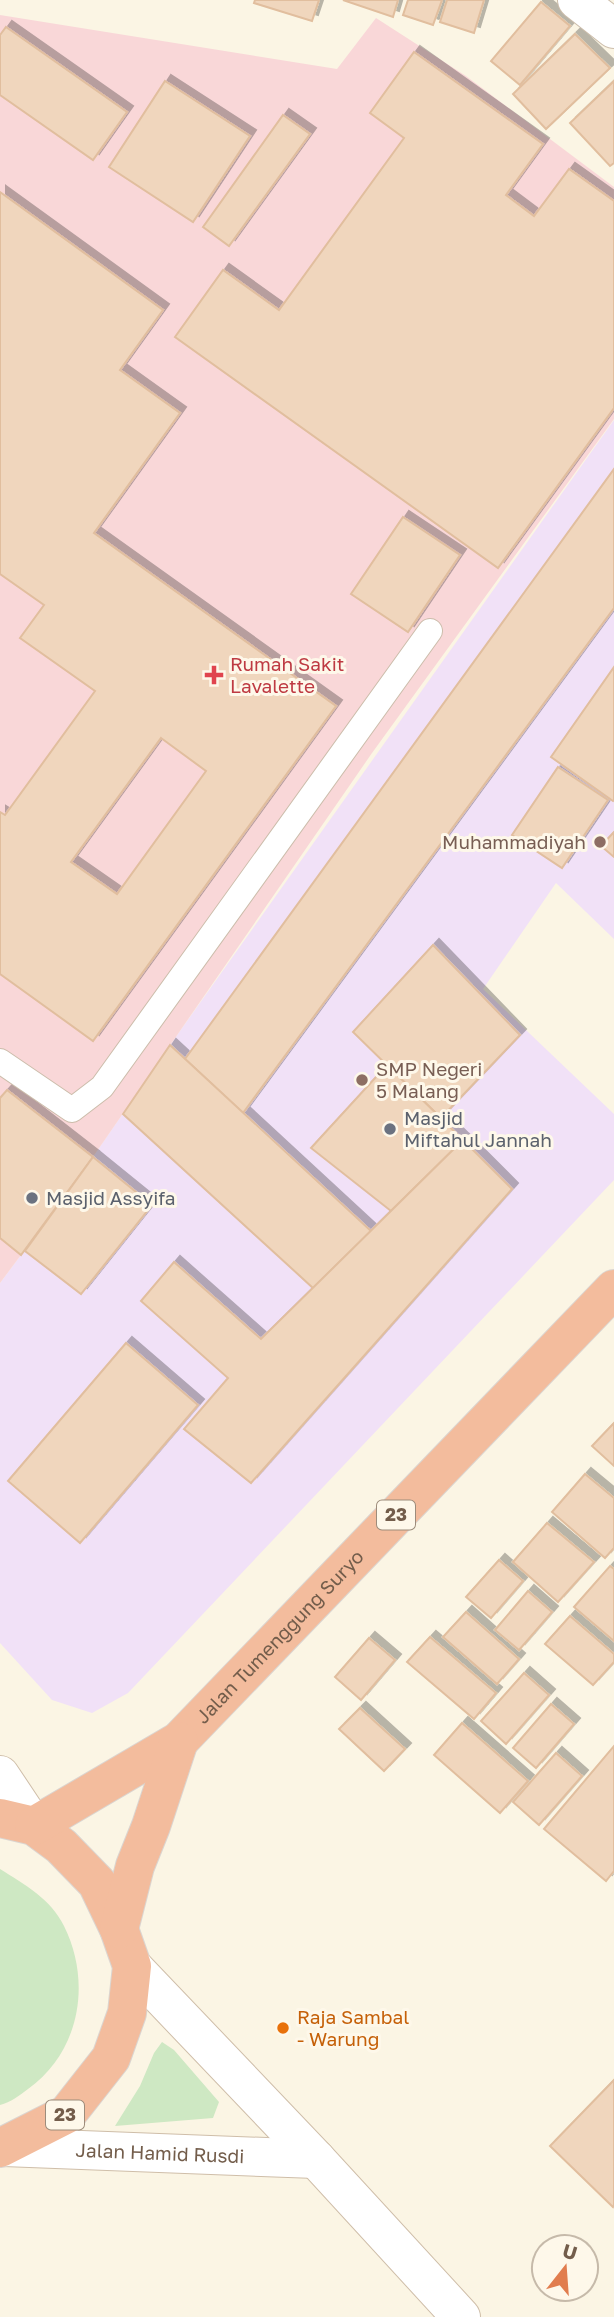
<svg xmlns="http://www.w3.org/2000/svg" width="614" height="2317" font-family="'Golos Text',sans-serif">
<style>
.education{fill:#f1e1f7}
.medical{fill:#f9d7d8}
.green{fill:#cee8c3}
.building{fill:#f0d6bd;stroke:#e1be9e;stroke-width:2;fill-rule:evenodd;filter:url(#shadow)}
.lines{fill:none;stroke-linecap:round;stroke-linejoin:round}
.lane-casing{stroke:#ccbdab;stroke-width:26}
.street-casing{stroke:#ccbdab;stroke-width:40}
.secondary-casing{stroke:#cfbea9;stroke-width:40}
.highway-casing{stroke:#dbd5d0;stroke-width:40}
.lane{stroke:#fff;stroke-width:24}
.street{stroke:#fff;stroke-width:38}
.secondary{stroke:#fff;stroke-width:38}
.highway{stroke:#f3bc9d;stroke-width:38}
.health-dot{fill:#e0444e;stroke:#fef8ea;stroke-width:2.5}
.education-dot{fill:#8d6e63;stroke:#fef8ea;stroke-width:2.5}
.worship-dot{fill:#6b7280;stroke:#fef8ea;stroke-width:2.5}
.food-dot{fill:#e8710a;stroke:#fef8ea;stroke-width:2.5}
.labels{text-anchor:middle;stroke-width:6;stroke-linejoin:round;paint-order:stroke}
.shield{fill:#fef8ea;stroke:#9d8c7b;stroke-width:2}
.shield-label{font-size:18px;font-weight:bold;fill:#735d4b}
.health-label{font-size:19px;fill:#be3a42;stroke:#fef8ea;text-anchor:start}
.education-label{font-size:19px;fill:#785e54;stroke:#fef8ea;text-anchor:end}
.worship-label{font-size:19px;fill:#5b616d;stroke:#fef8ea;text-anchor:start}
.street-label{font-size:19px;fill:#735d4b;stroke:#fef8ea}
.food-label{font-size:19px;fill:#c56008;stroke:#fef8ea;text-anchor:start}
</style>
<defs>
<filter id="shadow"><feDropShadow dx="6" dy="-6" stdDeviation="0" flood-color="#0004"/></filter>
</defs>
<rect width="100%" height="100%" fill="#fbf5e4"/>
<polygon class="education" points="614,420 614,939 556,883 483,989 614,1114 614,1180 128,1693 92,1713 52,1700 0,1643 0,1283 77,1180 170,1045"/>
<polygon class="medical" points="0,15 337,69 376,18 466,76 614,187 614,419 372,753 77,1180 0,1283"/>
<g class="green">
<path d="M 0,1869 C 24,1884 51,1899 64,1926 C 92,1982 80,2052 28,2089 C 19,2096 11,2102 0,2105 Z"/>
<polygon points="162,2042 174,2050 219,2102 213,2118 115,2126 140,2086 154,2053"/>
</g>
<g class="building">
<polygon points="255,0 319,0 312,21 254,3"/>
<polygon points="343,0 398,0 393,17"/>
<polygon points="408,0 442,0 433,25 403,15"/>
<polygon points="447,0 484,0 474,33 440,22"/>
<polygon points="541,2 570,26 520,85 491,61"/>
<polygon points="6,27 127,112 93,160 0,95 0,35"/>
<polygon points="575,34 610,68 546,129 513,94"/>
<polygon points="414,52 543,144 506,195 534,216 569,169 614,201 614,408 498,568 175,337 223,270 279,310 404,138 370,113"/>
<polygon points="165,81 250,136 193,222 109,167"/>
<polygon points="614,81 614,163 610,166 570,123"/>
<polygon points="283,115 310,134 229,246 203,227"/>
<path d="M 0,192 L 163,310 L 120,370 L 180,413 L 94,533 L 336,706 L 93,1041 L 0,974 L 0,812 L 5,815 L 95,691 L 20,638 L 44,605 L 0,574 ZM 161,738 L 206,771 L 117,894 L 71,862 Z"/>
<polygon points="614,469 614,608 243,1113 185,1059"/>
<polygon points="403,517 460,555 408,632 351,594"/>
<polygon points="614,667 614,800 613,801 551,757"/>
<polygon points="558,767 608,800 562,868 512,835"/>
<polygon points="614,832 614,857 601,846"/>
<polygon points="433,945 520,1035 441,1118 353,1032"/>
<polygon points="170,1045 371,1231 313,1288 123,1114"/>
<polygon points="387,1065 463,1140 391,1211 311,1148"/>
<polygon points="7,1090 93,1157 21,1255 0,1238 0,1098"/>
<polygon points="463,1140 512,1189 251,1483 184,1429 228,1378 141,1301 174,1262 261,1339"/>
<polygon points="93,1157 152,1205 81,1294 25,1251"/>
<polygon points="126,1343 198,1405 80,1543 8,1481"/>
<polygon points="614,1423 614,1466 592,1446"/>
<polygon points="585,1474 614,1498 614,1548 605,1558 552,1512"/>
<polygon points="547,1523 594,1562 558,1602 513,1562"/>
<polygon points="499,1560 523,1581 491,1618 466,1597"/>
<polygon points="610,1566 614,1569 614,1641 574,1607"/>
<polygon points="528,1591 552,1612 519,1650 495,1630"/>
<polygon points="466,1612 519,1659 497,1684 443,1637"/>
<polygon points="570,1616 614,1654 614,1662 593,1685 545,1644"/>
<polygon points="430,1637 496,1693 474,1719 407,1662"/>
<polygon points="369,1638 395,1660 361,1700 335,1677"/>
<polygon points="524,1673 549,1695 506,1744 481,1721"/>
<polygon points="551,1704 574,1724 536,1768 513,1748"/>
<polygon points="360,1708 405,1749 384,1771 339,1729"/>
<polygon points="462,1723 528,1781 500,1813 434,1755"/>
<polygon points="614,1746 614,1871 606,1881 544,1829"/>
<polygon points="556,1753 582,1776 539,1825 513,1802"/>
<polygon points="614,2080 614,2205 613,2207 550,2146"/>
</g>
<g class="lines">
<g class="lane-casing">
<polyline id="lane" points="0,1061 72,1110 102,1087 430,631"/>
</g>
<g class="street-casing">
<polyline id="street" points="577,0 614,29"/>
</g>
<g class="secondary-casing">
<g id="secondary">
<polyline points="0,1775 34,1826"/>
<polyline points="132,1966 316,2159 461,2317"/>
<path id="s1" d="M 4,2147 L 316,2159"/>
</g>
</g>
<g class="highway-casing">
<g id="highway">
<polyline points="0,1818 34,1826 61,1846 97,1883 119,1929 132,1966 127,2013 111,2058 67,2114 0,2148"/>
<path id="s2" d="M 34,1826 L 179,1741 L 614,1289"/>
<polyline points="119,1929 135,1866 151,1826 179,1741"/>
</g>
</g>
<use href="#lane" class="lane"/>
<use href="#street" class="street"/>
<use href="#secondary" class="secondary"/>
<use href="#highway" class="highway"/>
</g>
<path class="health-dot" d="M210.5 664.5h7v7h7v7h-7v7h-7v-7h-7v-7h7z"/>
<g class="education-dot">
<circle cx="600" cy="842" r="7"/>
<circle cx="362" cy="1080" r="7"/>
</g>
<g class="worship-dot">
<circle cx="390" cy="1129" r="7"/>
<circle cx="32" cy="1198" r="7"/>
</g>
<circle class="food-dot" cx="283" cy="2028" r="7"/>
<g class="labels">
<g class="shield">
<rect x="377" y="1500.5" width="38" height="29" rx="5"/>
<rect x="46" y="2100.5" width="38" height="29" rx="5"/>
</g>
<g class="shield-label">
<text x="396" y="1521">23</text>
<text x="65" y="2121">23</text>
</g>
<g class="health-label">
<text x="230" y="671">Rumah Sakit<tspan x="230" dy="22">Lavalette</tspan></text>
</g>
<g class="education-label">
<text x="586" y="849">Muhammadiyah</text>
<text x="376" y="1076" text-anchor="start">SMP Negeri<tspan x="376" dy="22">5 Malang</tspan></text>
</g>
<g class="worship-label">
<text x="404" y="1125">Masjid<tspan x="404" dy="22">Miftahul Jannah</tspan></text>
<text x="46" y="1205">Masjid Assyifa</text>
</g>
<g class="street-label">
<text dy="7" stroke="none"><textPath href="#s2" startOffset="313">Jalan Tumenggung Suryo</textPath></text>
<text dy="7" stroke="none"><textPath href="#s1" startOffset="156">Jalan Hamid Rusdi</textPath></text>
</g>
<g class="food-label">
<text x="297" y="2024">Raja Sambal<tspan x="297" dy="22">- Warung</tspan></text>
</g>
</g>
<g transform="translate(565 2268) rotate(17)"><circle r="33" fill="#fef8ea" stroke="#c6baaa" stroke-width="2"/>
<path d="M0-5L12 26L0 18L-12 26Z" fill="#e17d4e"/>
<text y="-10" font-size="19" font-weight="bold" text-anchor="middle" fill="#735d4b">U</text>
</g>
</svg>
